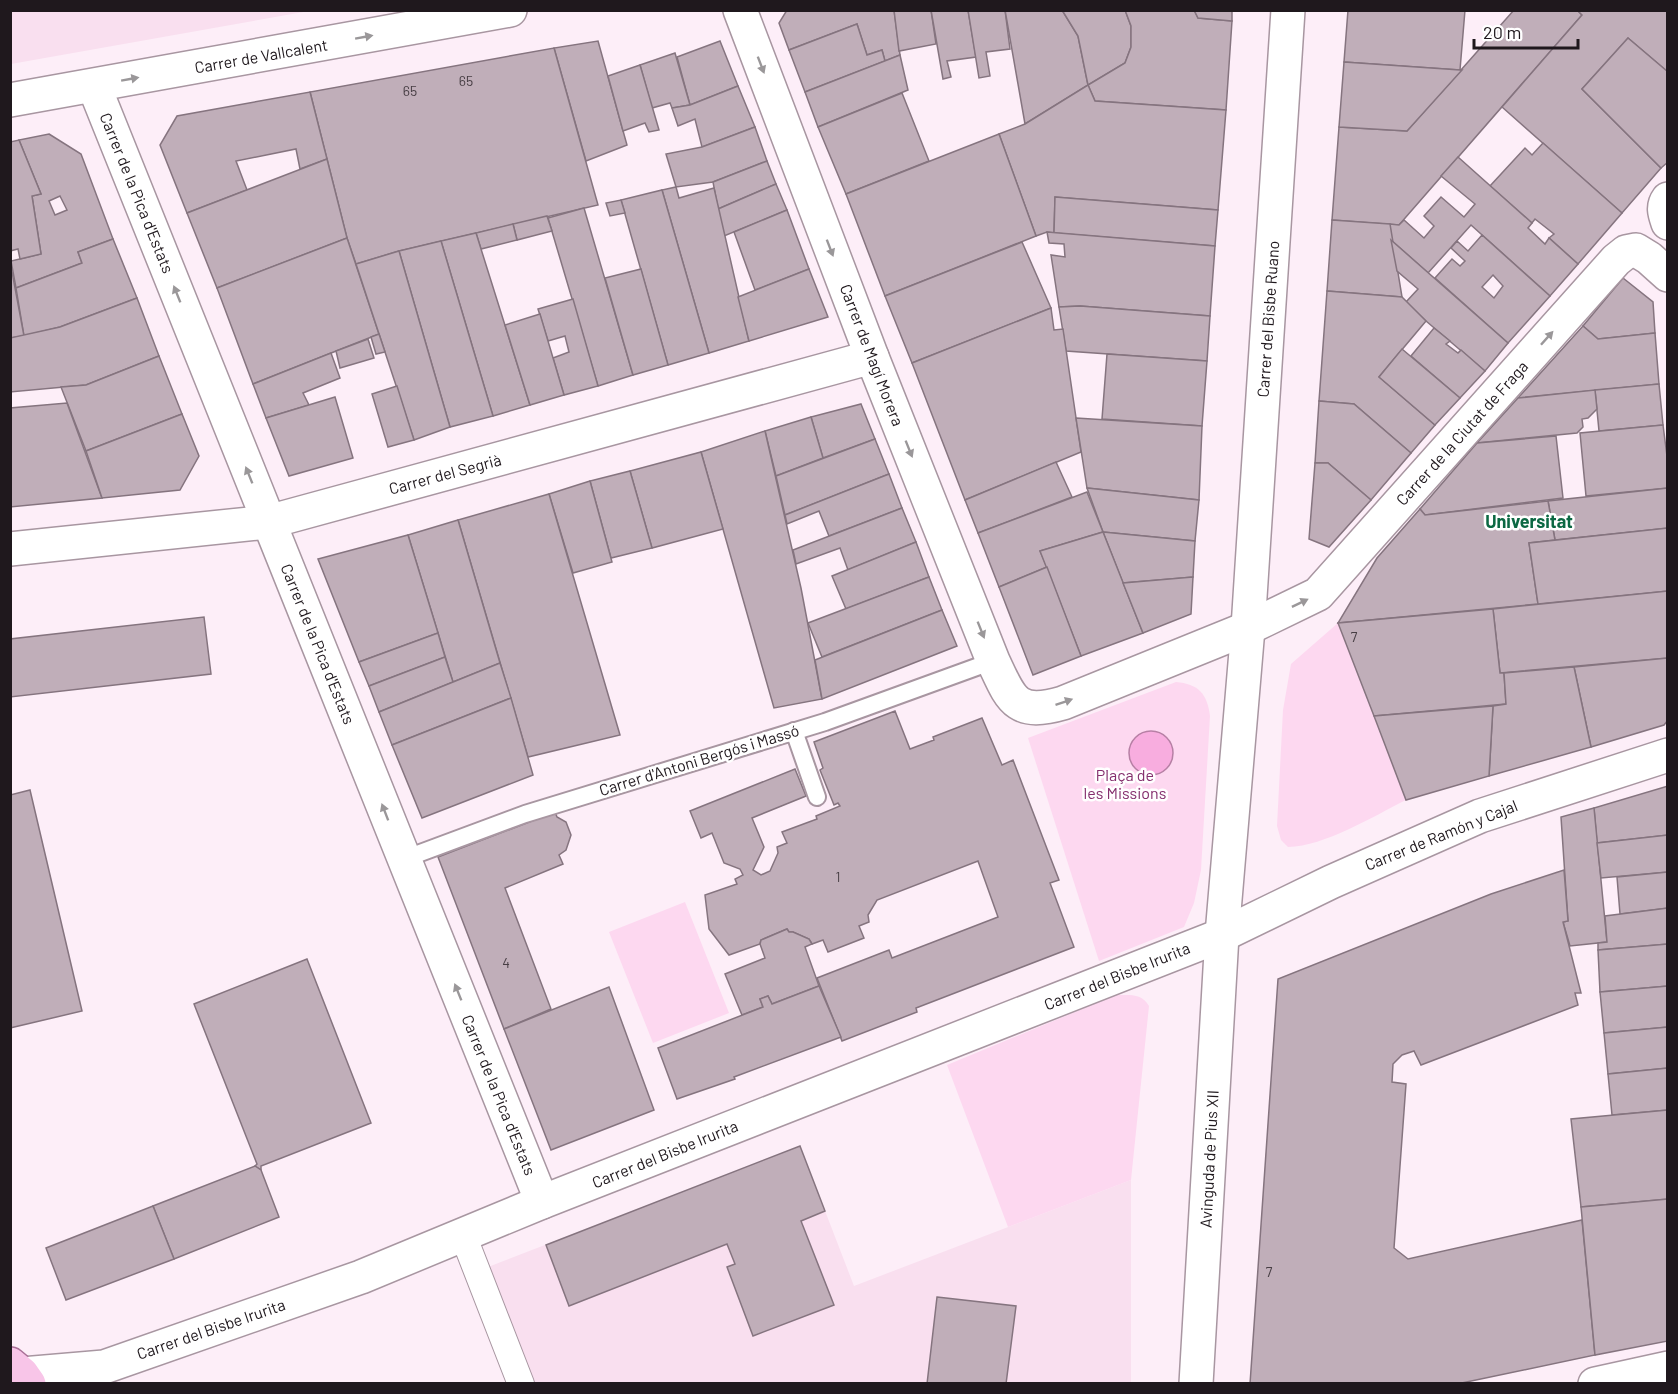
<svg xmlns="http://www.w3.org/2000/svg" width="1678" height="1394" font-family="Barlow,sans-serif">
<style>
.built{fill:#f9dfef}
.green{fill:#fdd8f0}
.water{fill:#f8addf;stroke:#b780a5;stroke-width:1.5}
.building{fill:#c0aeb9;stroke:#85747f;stroke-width:1.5;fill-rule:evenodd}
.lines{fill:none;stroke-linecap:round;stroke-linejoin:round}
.service-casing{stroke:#a896a1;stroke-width:20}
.pedestrian-casing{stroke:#a896a1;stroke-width:28}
.minor-casing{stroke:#a896a1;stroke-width:36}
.primary-casing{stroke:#a96f97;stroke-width:36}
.service{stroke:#fff;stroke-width:16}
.pedestrian{stroke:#fff;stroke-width:26}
.minor{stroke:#fff;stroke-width:33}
.primary{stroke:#f8c5e8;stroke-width:33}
.oneway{fill:#9a9799}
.labels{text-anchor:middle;stroke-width:5;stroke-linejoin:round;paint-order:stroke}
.number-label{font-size:14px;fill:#473e44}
.street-label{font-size:16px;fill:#1f181d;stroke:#fff}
.park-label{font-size:16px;fill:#842e6d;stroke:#fff}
.neighbourhood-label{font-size:18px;font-weight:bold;fill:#0c6843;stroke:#fff}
</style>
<rect width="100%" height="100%" fill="#fdeef8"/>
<g class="built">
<polygon points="11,10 309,10 309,11 11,64"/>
<polygon points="800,1146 854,1286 1131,1180 1131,1383 534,1383 488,1267"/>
</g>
<g class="green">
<path d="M 1338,623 L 1406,800 C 1372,817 1325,846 1288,847 L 1281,840 L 1277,826 L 1283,710 L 1291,664 Z"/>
<path d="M 1176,682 C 1198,684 1207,693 1210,716 L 1201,870 L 1194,903 L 1184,927 L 1099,961 L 1028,738 Z"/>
<polygon points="685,902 729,1013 653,1043 609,932"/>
<path d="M 1116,995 C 1130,995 1142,993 1149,1006 L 1131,1180 L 1008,1227 L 947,1065 Z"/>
</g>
<circle class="water" cx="1151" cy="753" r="22"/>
<g class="building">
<polygon points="787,10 894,10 900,55 885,61 882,50 867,55 857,24 789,50 779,23"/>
<polygon points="894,10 931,10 936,44 899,51"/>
<polygon points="931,10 968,10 976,57 947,61 951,77 943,79"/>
<polygon points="968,10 1005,10 1010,49 986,52 990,76 979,78"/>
<polygon points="1005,10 1062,10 1078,36 1088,85 1025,124"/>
<polygon points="1062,10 1125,10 1131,26 1131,47 1125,63 1088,85 1078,36"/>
<polygon points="1125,10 1194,10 1198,18 1232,21 1226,110 1095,101 1088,85 1125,63 1131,47 1131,26"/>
<polygon points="1194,10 1232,10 1232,21 1198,18"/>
<polygon points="1348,10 1465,10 1460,70 1344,62"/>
<polygon points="1514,10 1577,10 1582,15 1399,225 1332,220 1339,127 1407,131"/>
<polygon points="1577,10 1668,10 1668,72 1628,38 1582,89 1661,168 1622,213 1502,107 1582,15"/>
<polygon points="857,24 867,55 882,50 885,61 805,92 789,50"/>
<polygon points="1628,38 1668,72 1668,162 1661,168 1582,89"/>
<polygon points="598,41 627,145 586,161 554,48"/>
<polygon points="720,41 738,86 690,105 677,57"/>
<polygon points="554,48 598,205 399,251 356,264 347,238 310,92"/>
<polygon points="675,53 690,105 672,108 670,103 652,108 640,65"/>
<polygon points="900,55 908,90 818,127 805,92"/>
<polygon points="1344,62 1460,70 1462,70 1407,131 1339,127"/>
<polygon points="640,65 659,130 649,132 645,123 623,131 608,76"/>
<polygon points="1088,85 1095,101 1226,110 1218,210 1055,197 1054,233 1047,232 1036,236 999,134 1025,124"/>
<polygon points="738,86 755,127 702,147 695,119 678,126 672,108 690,105"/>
<polygon points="310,92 327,159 300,169 296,149 236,161 247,190 187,213 160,145 177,116"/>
<polygon points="902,93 929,161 846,194 818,127"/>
<polygon points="755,127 767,161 713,182 676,187 666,154 702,147"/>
<path d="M 49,134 L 81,154 L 113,239 L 78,252 L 82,263 L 16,288 L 11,261 L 41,254 L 32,196 L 41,194 L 19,140 ZM 60,196 L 67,210 L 55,215 L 49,201 Z"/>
<polygon points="999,134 1036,236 885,296 846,194"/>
<polygon points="19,140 41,194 32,196 41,254 20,259 18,249 10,251 10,142"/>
<polygon points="1543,143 1622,213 1578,264 1549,238 1554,234 1535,219 1532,223 1490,186 1525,148 1532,155"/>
<polygon points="1458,157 1532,223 1528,228 1545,244 1549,238 1578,264 1550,296 1471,225 1428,273 1391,240 1390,224 1399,225 1404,220 1424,238 1434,226 1424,216 1441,197 1464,217 1475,204 1441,176"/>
<polygon points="327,159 347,238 217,288 187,213"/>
<polygon points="767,161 776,184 718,209 713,182"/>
<polygon points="776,184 787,210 724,236 718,209"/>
<polygon points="676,187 679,198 714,188 749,341 709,353 662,190"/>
<polygon points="662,190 709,353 668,365 621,200"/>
<polygon points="1055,197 1218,210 1215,246 1054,233"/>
<polygon points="621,200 625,213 610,216 606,203"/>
<polygon points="584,208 633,375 598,386 548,218"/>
<polygon points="787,210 809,269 755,290 734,232"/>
<polygon points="547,216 552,231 517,240 513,224"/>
<polygon points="1332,220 1390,224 1402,297 1327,291"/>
<polygon points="513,224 517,240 481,249 476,233"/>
<polygon points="1047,232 1215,246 1210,316 1080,306 1059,307 1051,255 1065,257 1064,244 1049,243"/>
<polygon points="476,233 530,405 493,416 441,241"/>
<path d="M 1482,235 L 1550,296 L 1508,343 L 1435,278 L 1452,259 L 1460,266 L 1465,261 L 1451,248 L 1457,241 L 1468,251 ZM 1493,275 L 1503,286 L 1494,298 L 1482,287 Z"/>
<polygon points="347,238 379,334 253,384 217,288"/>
<polygon points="113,239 137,298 60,327 24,336 16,288 82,263 78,252"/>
<polygon points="1391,240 1508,343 1485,371 1426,321 1406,302 1418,289 1397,271"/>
<polygon points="441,241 493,416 450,427 399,251"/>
<polygon points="1022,242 1051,308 912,363 885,296"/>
<polygon points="399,251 450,427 414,440 356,264"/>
<polygon points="10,261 24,336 10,338"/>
<polygon points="641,269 668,365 633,375 605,278"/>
<polygon points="809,269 828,317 749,341 738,297"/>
<polygon points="1623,278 1653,302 1655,333 1598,339 1583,326"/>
<polygon points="1327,291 1402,297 1426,321 1379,377 1435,425 1411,453 1354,404 1319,401"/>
<polygon points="137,298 159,356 86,385 10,392 10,338 60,327"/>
<polygon points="573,299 598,386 564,395 553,358 569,352 565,336 548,341 538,309"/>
<polygon points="1080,306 1210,316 1207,361 1066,351 1059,307"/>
<polygon points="1051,308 1054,330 1063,329 1081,452 965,500 912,363"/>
<polygon points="540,314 564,395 530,405 505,325"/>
<polygon points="1583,326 1598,339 1655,333 1659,384 1518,398"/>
<polygon points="1434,328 1450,341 1446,344 1458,353 1461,350 1485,371 1460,398 1411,356"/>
<polygon points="379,334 385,352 376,354 371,337"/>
<polygon points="368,339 374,358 340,368 336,351"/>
<polygon points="1402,349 1460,398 1435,425 1379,377"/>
<polygon points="331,353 340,378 303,393 309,405 266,418 253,384"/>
<polygon points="1107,354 1207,361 1202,426 1102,419"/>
<polygon points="159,356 182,414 86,451 61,387 86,385"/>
<polygon points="1659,384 1663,425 1599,431 1595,390"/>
<polygon points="397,386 414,440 388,447 372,394"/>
<polygon points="1595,390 1597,409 1588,418 1582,419 1583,427 1577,433 1477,443 1518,398"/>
<polygon points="335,397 353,458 289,476 266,418"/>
<polygon points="1319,401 1354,404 1411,453 1371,500 1328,463 1315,463"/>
<polygon points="67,403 102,498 10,507 10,408"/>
<polygon points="861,404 875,439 823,458 811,417"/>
<polygon points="182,414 199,456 180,490 102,498 86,451"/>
<polygon points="811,417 823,458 776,476 765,431"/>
<polygon points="1076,418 1202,426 1199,500 1087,488"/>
<polygon points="1663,425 1668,464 1668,488 1586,496 1580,433"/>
<polygon points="765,431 801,588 822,699 774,708 701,452"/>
<polygon points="1556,436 1563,498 1425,515 1420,509 1477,443"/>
<polygon points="875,439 889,474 785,515 776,476"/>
<polygon points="701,452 723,529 652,548 630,471"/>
<polygon points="1056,462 1072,497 978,533 965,500"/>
<polygon points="1315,463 1328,463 1371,500 1329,547 1309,539"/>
<polygon points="630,471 652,548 611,558 590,481"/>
<polygon points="889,474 902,508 829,536 819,511 787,524 785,515"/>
<polygon points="590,481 612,562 573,573 549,494"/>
<polygon points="1087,488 1199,500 1195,541 1103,532"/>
<polygon points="1668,488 1668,528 1555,540 1548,501"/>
<polygon points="1087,492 1103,532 1040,551 1047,567 999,587 978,533"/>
<polygon points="549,494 620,735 528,757 458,520"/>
<polygon points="1548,501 1555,540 1529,543 1538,604 1338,623 1377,558 1420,509 1425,515"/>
<polygon points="902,508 916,542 848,570 840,548 796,564 793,550"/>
<polygon points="458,520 500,663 453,682 408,535"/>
<polygon points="1668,528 1668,591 1538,604 1529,543"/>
<polygon points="1103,532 1195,541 1193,577 1123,583"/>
<polygon points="1103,532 1143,633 1081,656 1040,551"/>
<polygon points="408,535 438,633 359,662 318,559"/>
<polygon points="916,542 929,577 846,609 832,576"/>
<polygon points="1047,567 1081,656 1033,675 999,587"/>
<polygon points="929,577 942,610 822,657 808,623"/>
<polygon points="1193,577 1191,614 1143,633 1123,583"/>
<polygon points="1668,591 1668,658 1500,673 1493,609"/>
<polygon points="1493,609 1500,673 1504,673 1506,704 1374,716 1338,623"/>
<polygon points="942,610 957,646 822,699 815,660"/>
<polygon points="204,617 211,674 10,697 10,639"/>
<polygon points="438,633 445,657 369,686 359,662"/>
<polygon points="445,657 453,682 379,712 369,686"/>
<polygon points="1668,658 1668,720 1664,725 1591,747 1574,667"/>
<polygon points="500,663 511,698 392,745 379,712"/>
<polygon points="1574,667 1591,747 1489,776 1493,706 1506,704 1504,673"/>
<polygon points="511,698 533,775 422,818 392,745"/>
<polygon points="1493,706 1489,776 1406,800 1374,716"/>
<polygon points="895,711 910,749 934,740 933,737 982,718 1002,765 1013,760 1059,880 1050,883 1074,947 916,1008 917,1012 842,1041 817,978 889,950 892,958 998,917 978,861 877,900 868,915 869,922 859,926 864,938 828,952 823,940 812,944 809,939 793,932 789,932 787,929 761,940 760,944 729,955 709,929 705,895 737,884 735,879 743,875 740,869 724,863 712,833 701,838 690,811 795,769 806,796 752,818 764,847 753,870 761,875 770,871 778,853 777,847 787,843 782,832 817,819 816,816 840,806 838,803 834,805 820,770 823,768 814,742"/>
<polygon points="1668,786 1668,835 1597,843 1594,808"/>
<polygon points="30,790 82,1011 10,1028 10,795"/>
<polygon points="1594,808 1607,942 1570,946 1563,922 1568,921 1561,817"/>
<polygon points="555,812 557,817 566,822 571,835 566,850 559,855 563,864 505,888 551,1009 504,1029 438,857"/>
<polygon points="1668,835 1668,872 1601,878 1597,843"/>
<polygon points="1564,870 1568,921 1563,922 1581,993 1575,993 1578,1005 1421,1065 1414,1051 1402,1055 1393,1064 1392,1082 1406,1084 1394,1248 1408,1259 1582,1220 1595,1355 1457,1384 1250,1384 1278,979 1491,894"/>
<polygon points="1668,872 1668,908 1620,914 1617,877"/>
<polygon points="1668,908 1668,944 1598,950 1598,943 1607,942 1605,916"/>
<polygon points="787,929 789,932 793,932 809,939 812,944 805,947 819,986 772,1004 768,996 760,999 763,1007 742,1015 725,974 765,958 760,944 761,940"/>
<polygon points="1668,944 1668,986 1600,992 1598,950"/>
<polygon points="307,959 371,1123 261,1166 261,1170 255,1166 257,1164 194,1004"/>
<polygon points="819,986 841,1037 734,1077 735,1079 677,1099 658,1048 763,1007 760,999 768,996 772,1004"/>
<polygon points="1668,986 1668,1027 1604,1033 1600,992"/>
<polygon points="609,987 654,1110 551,1150 504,1029"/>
<polygon points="1668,1027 1668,1068 1608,1074 1604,1033"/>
<polygon points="1668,1068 1668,1110 1612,1115 1608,1074"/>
<polygon points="1668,1110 1668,1199 1581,1207 1571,1119"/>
<polygon points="800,1146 825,1211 801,1221 834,1305 753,1336 727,1267 735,1264 727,1244 569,1306 546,1245"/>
<polygon points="255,1166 261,1170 279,1217 174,1259 153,1206"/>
<polygon points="1668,1199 1668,1341 1595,1355 1581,1207"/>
<polygon points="153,1206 174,1259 66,1300 46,1248"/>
<polygon points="937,1297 1016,1306 1006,1384 927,1384"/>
</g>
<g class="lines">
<g class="service-casing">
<g id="service">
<polyline points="794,731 817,797"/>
<polyline points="404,859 525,814 825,722 993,661"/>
</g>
</g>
<g class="pedestrian-casing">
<polyline id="pedestrian" points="463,1235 521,1384"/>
</g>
<g class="minor-casing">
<g id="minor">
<path d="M 740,10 L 872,357 L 993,661 C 1011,699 1015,717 1063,703 L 1248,628 L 1318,594 L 1616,260 L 1626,252 L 1636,250 L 1649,258 L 1668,275"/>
<polyline points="94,86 542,1202"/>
<polyline points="10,100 510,10"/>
<path d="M 1668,199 C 1662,207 1665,214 1668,223"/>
<polyline points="10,549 268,522 872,357"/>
<polyline points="22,1374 104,1367 361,1277 542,1202 1222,935 1331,882 1480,816 1668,755"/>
<polyline points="1196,1384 1222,935 1248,628 1288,10"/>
<polyline points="1595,1384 1668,1368"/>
</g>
</g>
<g class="primary-casing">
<polyline id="primary" points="10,1364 22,1374 29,1384"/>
</g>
<use href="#service" class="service"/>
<use href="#pedestrian" class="pedestrian"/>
<use href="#minor" class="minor"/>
<use href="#primary" class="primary"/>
</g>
<defs><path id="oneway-solid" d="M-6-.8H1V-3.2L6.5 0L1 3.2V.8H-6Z" transform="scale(1.5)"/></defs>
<g class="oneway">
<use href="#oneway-solid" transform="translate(364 37) rotate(-10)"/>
<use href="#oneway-solid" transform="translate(761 65) rotate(69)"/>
<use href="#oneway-solid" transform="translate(130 79) rotate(-10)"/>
<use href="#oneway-solid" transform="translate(830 248) rotate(69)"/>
<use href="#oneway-solid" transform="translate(177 294) rotate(-112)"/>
<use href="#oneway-solid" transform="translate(1547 338) rotate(-48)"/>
<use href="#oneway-solid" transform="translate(909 449) rotate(68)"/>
<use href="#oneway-solid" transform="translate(249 475) rotate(-112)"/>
<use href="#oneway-solid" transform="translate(1300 603) rotate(-26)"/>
<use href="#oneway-solid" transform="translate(981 630) rotate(68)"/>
<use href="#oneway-solid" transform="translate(1064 702) rotate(-19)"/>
<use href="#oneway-solid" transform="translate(385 812) rotate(-111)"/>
<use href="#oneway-solid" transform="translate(458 992) rotate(-112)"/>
</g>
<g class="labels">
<g class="number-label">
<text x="466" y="86">65</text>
<text x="410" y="96">65</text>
<text x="1354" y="642">7</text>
<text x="838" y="882">1</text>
<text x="506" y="968">4</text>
<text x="1269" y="1277">7</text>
</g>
<g class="street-label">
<text transform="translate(261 56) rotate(-10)" y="6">Carrer de Vallcalent</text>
<text transform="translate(137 193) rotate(68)" y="6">Carrer de la Pica d'Estats</text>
<text transform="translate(1268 319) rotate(-86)" y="6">Carrer del Bisbe Ruano</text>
<text transform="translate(872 355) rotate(69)" y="6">Carrer de Magí Morera</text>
<text transform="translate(1462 433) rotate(-48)" y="6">Carrer de la Ciutat de Fraga</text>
<text transform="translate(445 474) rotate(-15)" y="6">Carrer del Segrià</text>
<text transform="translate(318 644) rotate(68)" y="6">Carrer de la Pica d'Estats</text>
<text transform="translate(699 760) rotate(-17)" y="6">Carrer d'Antoni Bergós i Massó</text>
<text transform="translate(1441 835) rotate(-22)" y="6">Carrer de Ramón y Cajal</text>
<text transform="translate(1117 976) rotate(-22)" y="6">Carrer del Bisbe Irurita</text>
<text transform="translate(499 1095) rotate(68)" y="6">Carrer de la Pica d'Estats</text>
<text transform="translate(665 1154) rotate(-22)" y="6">Carrer del Bisbe Irurita</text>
<text transform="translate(1209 1159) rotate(-87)" y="6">Avinguda de Pius XII</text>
<text transform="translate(211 1329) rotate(-19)" y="6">Carrer del Bisbe Irurita</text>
</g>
<g class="park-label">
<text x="1125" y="781">Plaça de<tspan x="1125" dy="18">les Missions</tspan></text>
</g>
<g class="neighbourhood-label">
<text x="1529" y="528">Universitat</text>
</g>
</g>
<rect width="1678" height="1394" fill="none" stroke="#1f181d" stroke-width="24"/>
<path d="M1474 39v9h104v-9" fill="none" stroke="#1f181d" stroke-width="3"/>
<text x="1483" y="39" font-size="18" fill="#1f181d" stroke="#ffffff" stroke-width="4.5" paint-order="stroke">20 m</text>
</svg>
